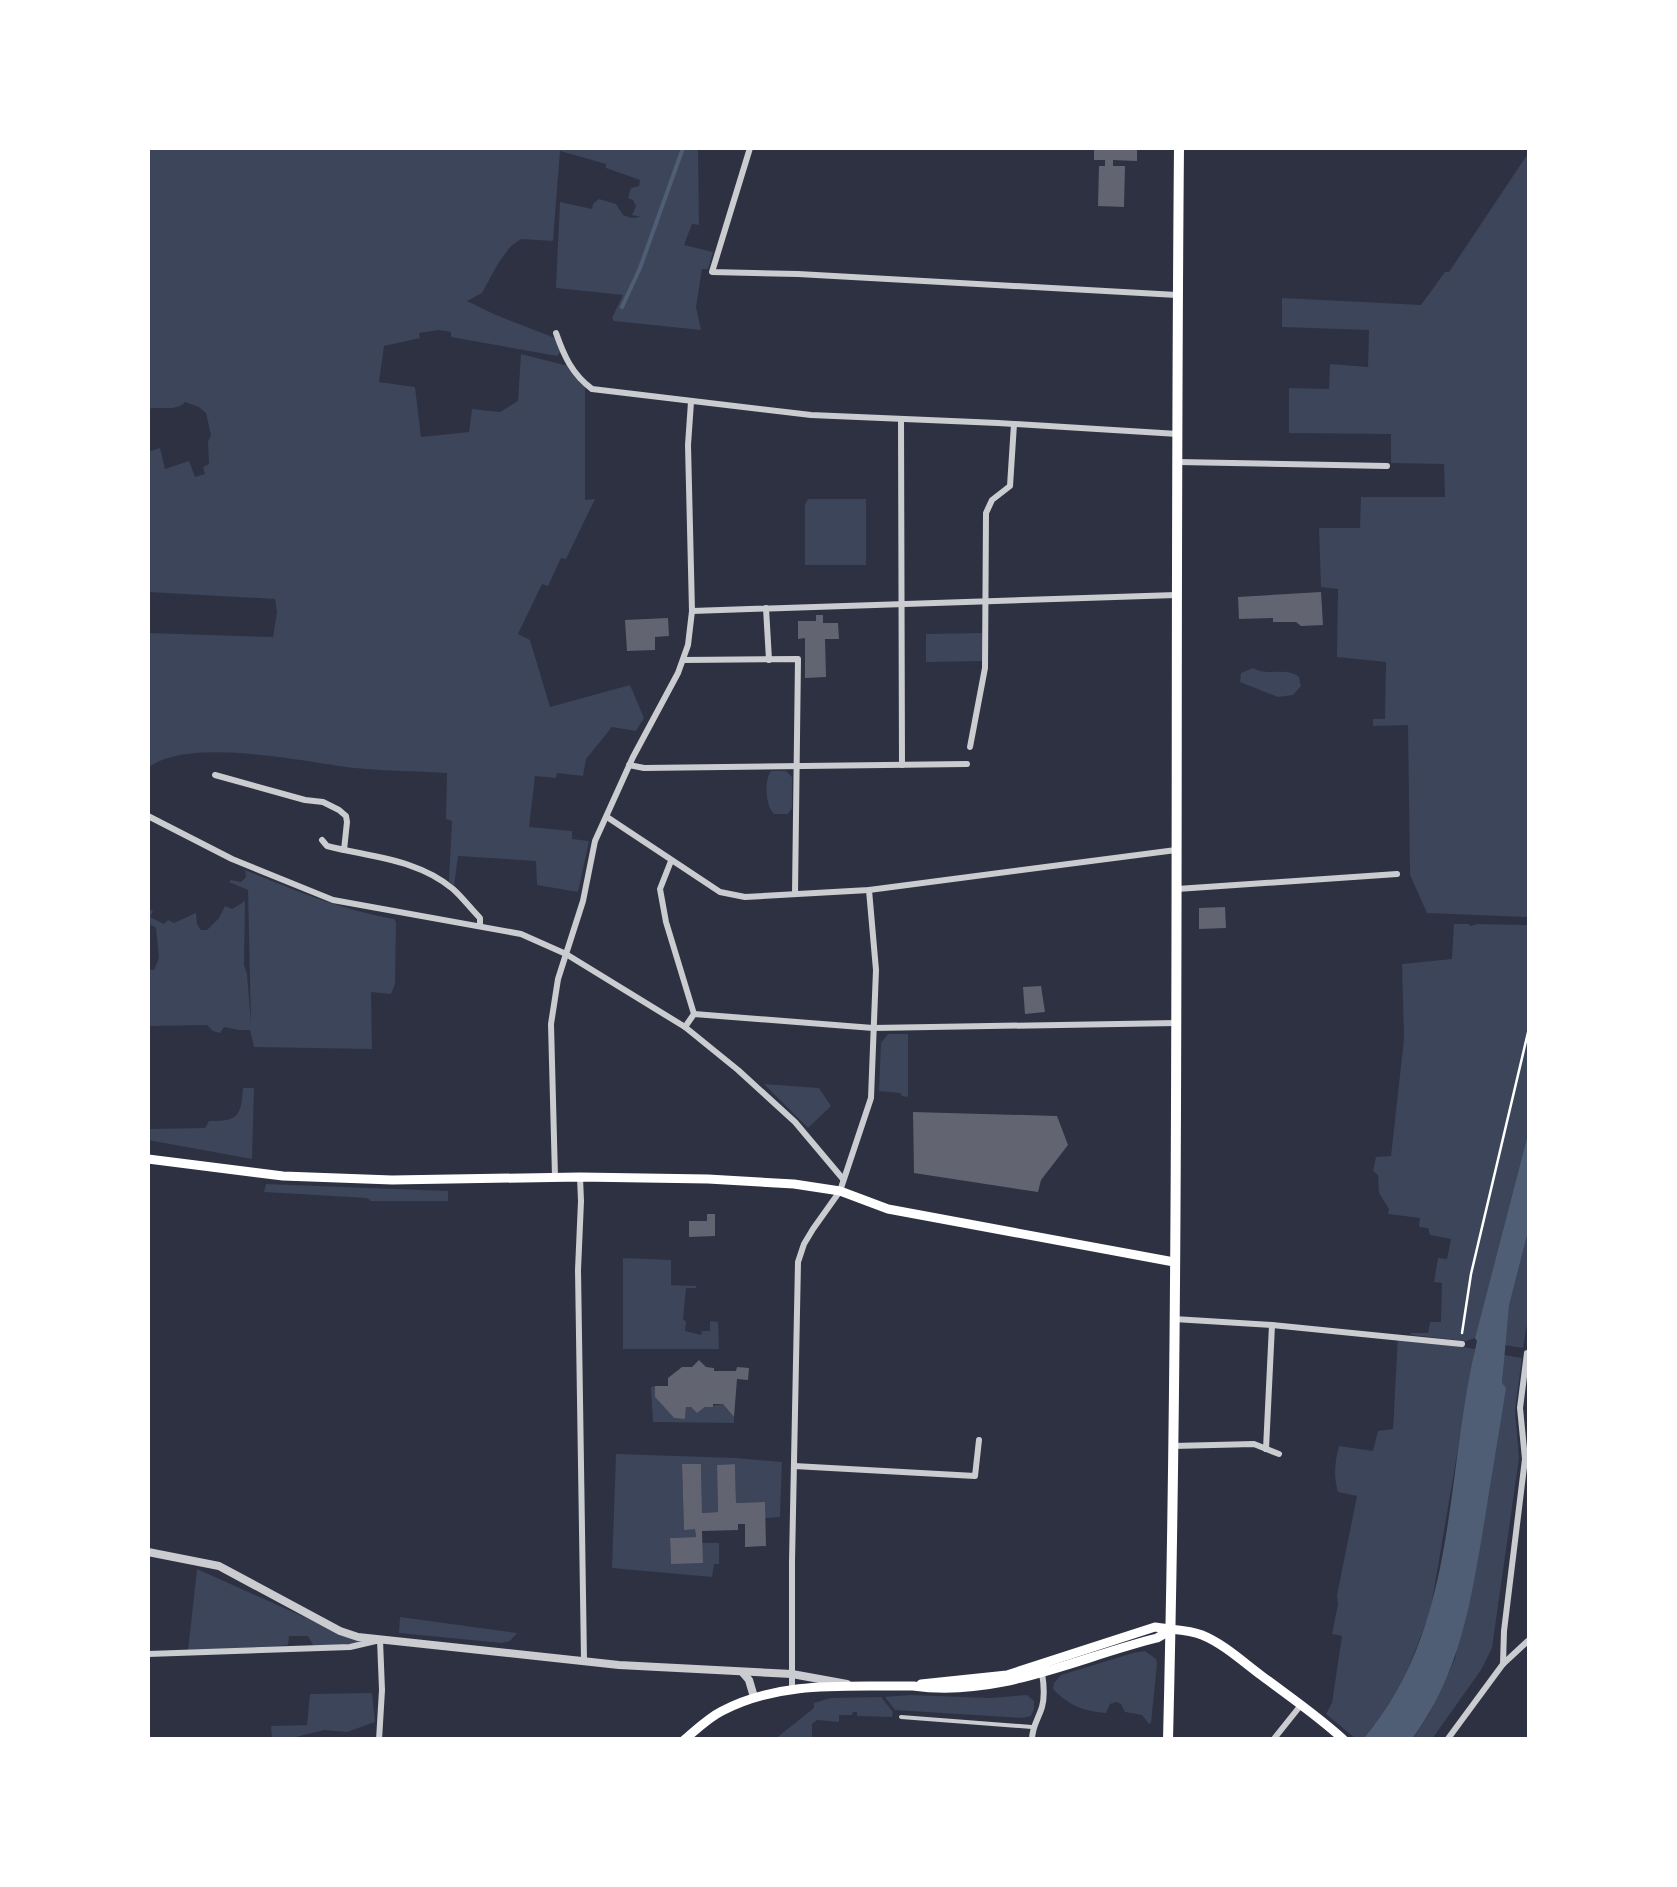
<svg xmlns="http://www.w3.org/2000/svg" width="1677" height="1887" font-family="Mulish,sans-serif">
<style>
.green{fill:#3c4559}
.water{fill:#4f5d75}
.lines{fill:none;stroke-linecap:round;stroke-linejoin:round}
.stream{stroke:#4f5d75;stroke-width:4}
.building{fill:#626471}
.path{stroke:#fff;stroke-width:2.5}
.service{stroke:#caccd0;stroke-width:4}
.minor{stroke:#caccd0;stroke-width:6}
.tertiary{stroke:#caccd0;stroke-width:8}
.secondary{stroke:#fff;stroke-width:9}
.primary{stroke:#fff;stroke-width:10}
</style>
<rect width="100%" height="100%" fill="#2d3142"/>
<g class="green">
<path d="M 148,148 L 180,148 L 185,150 L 186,148 L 698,148 L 699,225 L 692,224 L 684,245 L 713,252 L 708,269 L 702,269 L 696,307 L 701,330 L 614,321 L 612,318 L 623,295 L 556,288 L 560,202 L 592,209 L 593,204 L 599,199 L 616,204 L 623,215 L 632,218 L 641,217 L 632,215 L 636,206 L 633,200 L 628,198 L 631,188 L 639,186 L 640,180 L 606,168 L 606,164 L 560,151 L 553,241 L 521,239 L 511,246 L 499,262 L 482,293 L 467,301 L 496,315 L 555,338 L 561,351 L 557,356 L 551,355 L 451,337 L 451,332 L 439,330 L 419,333 L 420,338 L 384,346 L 379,382 L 415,387 L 421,437 L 469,432 L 472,409 L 500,412 L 518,401 L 521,354 L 568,366 L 585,385 L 585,500 L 595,499 L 566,559 L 561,558 L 548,586 L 542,584 L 518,634 L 530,640 L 550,707 L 630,685 L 644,718 L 636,731 L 612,727 L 586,759 L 583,776 L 557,773 L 556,778 L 535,776 L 529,827 L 572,831 L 572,839 L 589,841 L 578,892 L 537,885 L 536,861 L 458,856 L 454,886 L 449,881 L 452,821 L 446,819 L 447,773 C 416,771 385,771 354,768 C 303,762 188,736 148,768 L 148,633 L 273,637 L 277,612 L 275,599 L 148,592 L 148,448 L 151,451 L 160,448 L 165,469 L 189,461 L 195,477 L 205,474 L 203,467 L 209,464 L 208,442 L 211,435 L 206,413 L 199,407 L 185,402 C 177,412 160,406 148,409 Z"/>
<polygon points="1529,152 1529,917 1427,913 1410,875 1408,725 1373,726 1373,719 1385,719 1386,662 1337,657 1338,589 1321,587 1319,528 1360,528 1361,497 1445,497 1444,464 1391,463 1391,434 1289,433 1289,388 1329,389 1330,364 1368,367 1369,330 1282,327 1282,298 1421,305 1445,272 1449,272"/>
<polygon points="808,499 866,499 866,565 805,565 805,504"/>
<polygon points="982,633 982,661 926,662 926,634"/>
<path d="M 1253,668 C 1267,677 1286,666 1299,677 L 1301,686 L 1293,695 L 1278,697 L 1240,682 L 1241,673 Z"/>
<path d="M 771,771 L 786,771 L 792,777 L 792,808 L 788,814 L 774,814 C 765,805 764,781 771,771 Z"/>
<path d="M 245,870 C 297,891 339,909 394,919 L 396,922 L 395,984 L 391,994 L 371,992 L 372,1049 L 254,1047 L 250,1030 L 239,1030 L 224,1027 L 220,1033 L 213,1031 L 207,1025 L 148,1026 L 148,969 L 154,970 L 159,958 L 156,928 L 148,923 L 148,908 L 153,911 L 150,917 L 164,924 L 168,920 L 174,923 L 196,913 L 197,924 L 201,930 L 207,930 L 219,918 L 225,906 L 232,909 L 245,901 L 244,965 L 247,974 L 251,1024 L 248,890 L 229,882 L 231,880 L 241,882 L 246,877 Z"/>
<polygon points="1454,924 1468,924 1471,926 1477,924 1529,925 1529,1130 1475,1338 1466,1341 1411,1335 1411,1333 1428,1333 1430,1322 1441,1322 1442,1283 1434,1282 1438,1258 1447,1259 1451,1239 1430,1235 1428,1228 1419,1227 1420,1218 1388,1214 1389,1209 1379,1193 1378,1175 1373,1171 1376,1157 1391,1156 1404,1039 1402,964 1452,959"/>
<polygon points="888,1034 908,1034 908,1097 902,1096 900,1093 879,1091 881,1043"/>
<polygon points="764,1084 819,1088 831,1106 808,1128"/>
<path d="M 243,1088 L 254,1088 L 252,1159 L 148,1140 L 148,1123 L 150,1129 L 205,1128 L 209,1121 C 238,1121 241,1117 243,1088 Z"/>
<polygon points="266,1184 448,1191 448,1201 371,1201 367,1198 264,1192"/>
<polygon points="1529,1228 1530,1306 1523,1348 1504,1345 1509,1306"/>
<polygon points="623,1258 671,1260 671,1285 696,1286 696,1288 686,1288 683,1320 686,1321 685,1331 701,1335 702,1331 710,1331 710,1321 718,1322 719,1349 623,1349"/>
<path d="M 1398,1336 L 1475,1349 L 1430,1613 L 1404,1679 L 1384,1713 L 1363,1739 L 1356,1739 L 1326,1714 L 1332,1703 L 1342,1636 L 1332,1634 L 1338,1604 L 1337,1595 L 1357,1496 L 1338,1492 C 1333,1475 1335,1462 1339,1446 L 1373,1451 L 1378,1431 L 1393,1429 Z"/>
<polygon points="1504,1355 1522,1358 1515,1410 1519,1458 1492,1648 1481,1670 1432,1739 1412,1740 1429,1714 1455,1659 1502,1383"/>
<polygon points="655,1386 655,1397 674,1418 685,1419 686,1407 691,1407 697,1413 705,1407 723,1404 734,1417 734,1423 653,1422 651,1387"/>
<polygon points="616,1454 736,1458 782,1462 780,1517 765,1518 765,1502 736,1503 735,1464 717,1465 718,1512 702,1513 701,1464 682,1464 684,1529 695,1529 696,1537 670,1538 671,1563 702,1563 702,1543 719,1543 719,1564 714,1564 712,1577 612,1568"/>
<polygon points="197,1569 360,1642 344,1645 313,1645 308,1636 289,1636 288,1645 279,1646 188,1651"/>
<polygon points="400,1617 517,1633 510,1641 502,1643 399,1633"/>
<path d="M 1145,1651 L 1156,1659 L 1157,1664 L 1151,1723 L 1149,1724 L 1142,1715 L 1125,1712 L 1121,1704 L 1116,1702 L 1110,1704 L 1106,1713 C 1086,1712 1067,1705 1053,1689 L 1054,1683 L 1061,1675 L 1133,1653 Z"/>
<polygon points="372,1693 375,1722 347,1732 324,1730 288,1739 272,1739 271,1726 307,1725 310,1694"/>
<polygon points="911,1695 989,1698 1027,1695 1034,1701 1034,1709 1031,1716 1023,1718 895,1710 885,1697"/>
<polygon points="881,1697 893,1712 892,1717 857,1716 857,1712 853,1712 852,1715 839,1715 839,1722 817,1720 812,1724 812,1739 775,1739 814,1708 814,1703 830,1698"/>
</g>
<path class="water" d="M 1529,1130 L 1529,1228 L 1509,1306 L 1502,1383 L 1506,1388 C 1499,1433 1491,1479 1484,1524 C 1471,1602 1460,1674 1412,1739 L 1363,1739 C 1459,1628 1444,1476 1477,1341 L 1475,1338 Z"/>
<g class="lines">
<polyline class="stream" points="622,307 640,268 683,148"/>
</g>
<g class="building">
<polygon points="1094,148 1137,148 1137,161 1113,160 1113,166 1125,166 1124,207 1098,206 1099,166 1105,166 1105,160 1094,160"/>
<polygon points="1321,592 1323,625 1301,626 1296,622 1273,622 1273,618 1239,619 1238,597"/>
<polygon points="816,615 823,615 823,623 838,623 839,639 825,639 826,677 805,678 805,638 798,639 798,621 816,621"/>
<polygon points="668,618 669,636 655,637 655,650 627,651 625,620"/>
<polygon points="1225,907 1226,928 1199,929 1199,908"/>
<polygon points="1041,986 1045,1012 1025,1014 1023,987"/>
<polygon points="913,1112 1057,1116 1068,1145 1041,1180 1038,1192 914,1173"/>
<polygon points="707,1214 715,1214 715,1236 689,1237 689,1221 707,1221"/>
<polygon points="699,1360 706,1367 714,1368 714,1371 736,1371 737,1367 749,1368 748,1380 737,1379 734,1417 723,1404 713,1404 713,1407 705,1407 697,1413 691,1407 686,1407 685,1419 674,1418 655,1397 655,1386 668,1386 668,1378 682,1367 692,1367"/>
<polygon points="682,1464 701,1464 702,1513 718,1512 717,1465 735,1464 736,1503 765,1502 766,1546 745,1547 745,1524 738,1524 738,1530 702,1531 703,1563 671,1564 670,1538 696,1537 695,1529 684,1530"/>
</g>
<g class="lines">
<polyline class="path" points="1462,1333 1471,1274 1530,1024"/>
<polyline class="service" points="901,1717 1032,1727"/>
<g class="minor">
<polyline points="750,148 712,272 798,274 1177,295"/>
<path d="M 556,333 C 564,356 572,374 592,389 L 811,415 L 998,423 L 1178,434"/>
<polyline points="901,419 902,765"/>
<polyline points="1178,462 1387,466"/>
<polyline points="766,608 769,660"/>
<polyline points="692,611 1176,595"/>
<polyline points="683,660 798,659 795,894"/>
<polyline points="970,747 985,668 986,513 992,500 1010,486 1014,424"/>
<polyline points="629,765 644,768 967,764"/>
<polyline points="215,775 305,800 323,802 339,810 346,816 347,822 344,850"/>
<polyline points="148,816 232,859 333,900 521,934 566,954 685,1027 738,1070 795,1122 843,1179"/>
<polyline points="607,817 720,892 745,897 869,890 1176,850"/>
<path d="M 322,840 L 327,846 C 370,857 418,859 453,889 C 463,898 471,909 480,918 L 480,925"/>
<polyline points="671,861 660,889 666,922 694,1014"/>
<polyline points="1177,889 1397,874"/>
<polyline points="685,1027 694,1014 873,1028 1177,1023"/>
<polyline points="555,1177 551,1024 558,979 583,901 595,841 633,757 678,673 688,645 692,611 688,445 691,402"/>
<polyline points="580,1177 581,1201 578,1270 584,1660"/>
<polyline points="1174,1319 1272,1325 1462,1344"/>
<polyline points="1173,1446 1254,1444 1279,1454"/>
<polyline points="1266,1449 1272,1325"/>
<polyline points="794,1466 975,1476 979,1440"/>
<polyline points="148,1654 350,1647 380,1640 382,1690 379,1740"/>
<polyline points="1503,1664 1504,1631 1525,1459 1520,1408 1527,1353"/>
<polyline points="792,1688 792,1562 798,1262 804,1244 813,1229 840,1191 871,1098 876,970 869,890"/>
<path d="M 1032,1740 C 1032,1726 1038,1720 1042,1707 C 1045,1696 1044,1685 1042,1673"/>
<polyline points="1273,1740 1301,1705"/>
<polyline points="1447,1740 1503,1664 1530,1639"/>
</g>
<g class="tertiary">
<polyline points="148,1552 219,1566 340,1631 358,1637 619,1665 792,1674 847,1684"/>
<polyline points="743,1673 749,1680 754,1697"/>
</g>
<g class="secondary">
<polyline points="148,1159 283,1176 392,1180 580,1177 708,1179 794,1184 840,1191 888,1209 1174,1262"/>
<path d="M 921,1684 L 1007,1675 L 1155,1627 C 1171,1630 1187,1629 1202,1635 C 1224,1644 1243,1662 1262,1676 C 1290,1697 1318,1716 1344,1740"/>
<path d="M 684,1740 C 696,1730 708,1718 722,1711 C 781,1680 849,1687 913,1686 C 999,1698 1076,1658 1157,1638 L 1171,1630"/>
</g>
<path class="primary" d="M 1168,1740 C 1181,1209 1174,678 1179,148"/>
</g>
<rect width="1677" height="1887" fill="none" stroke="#ffffff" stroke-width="300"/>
</svg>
